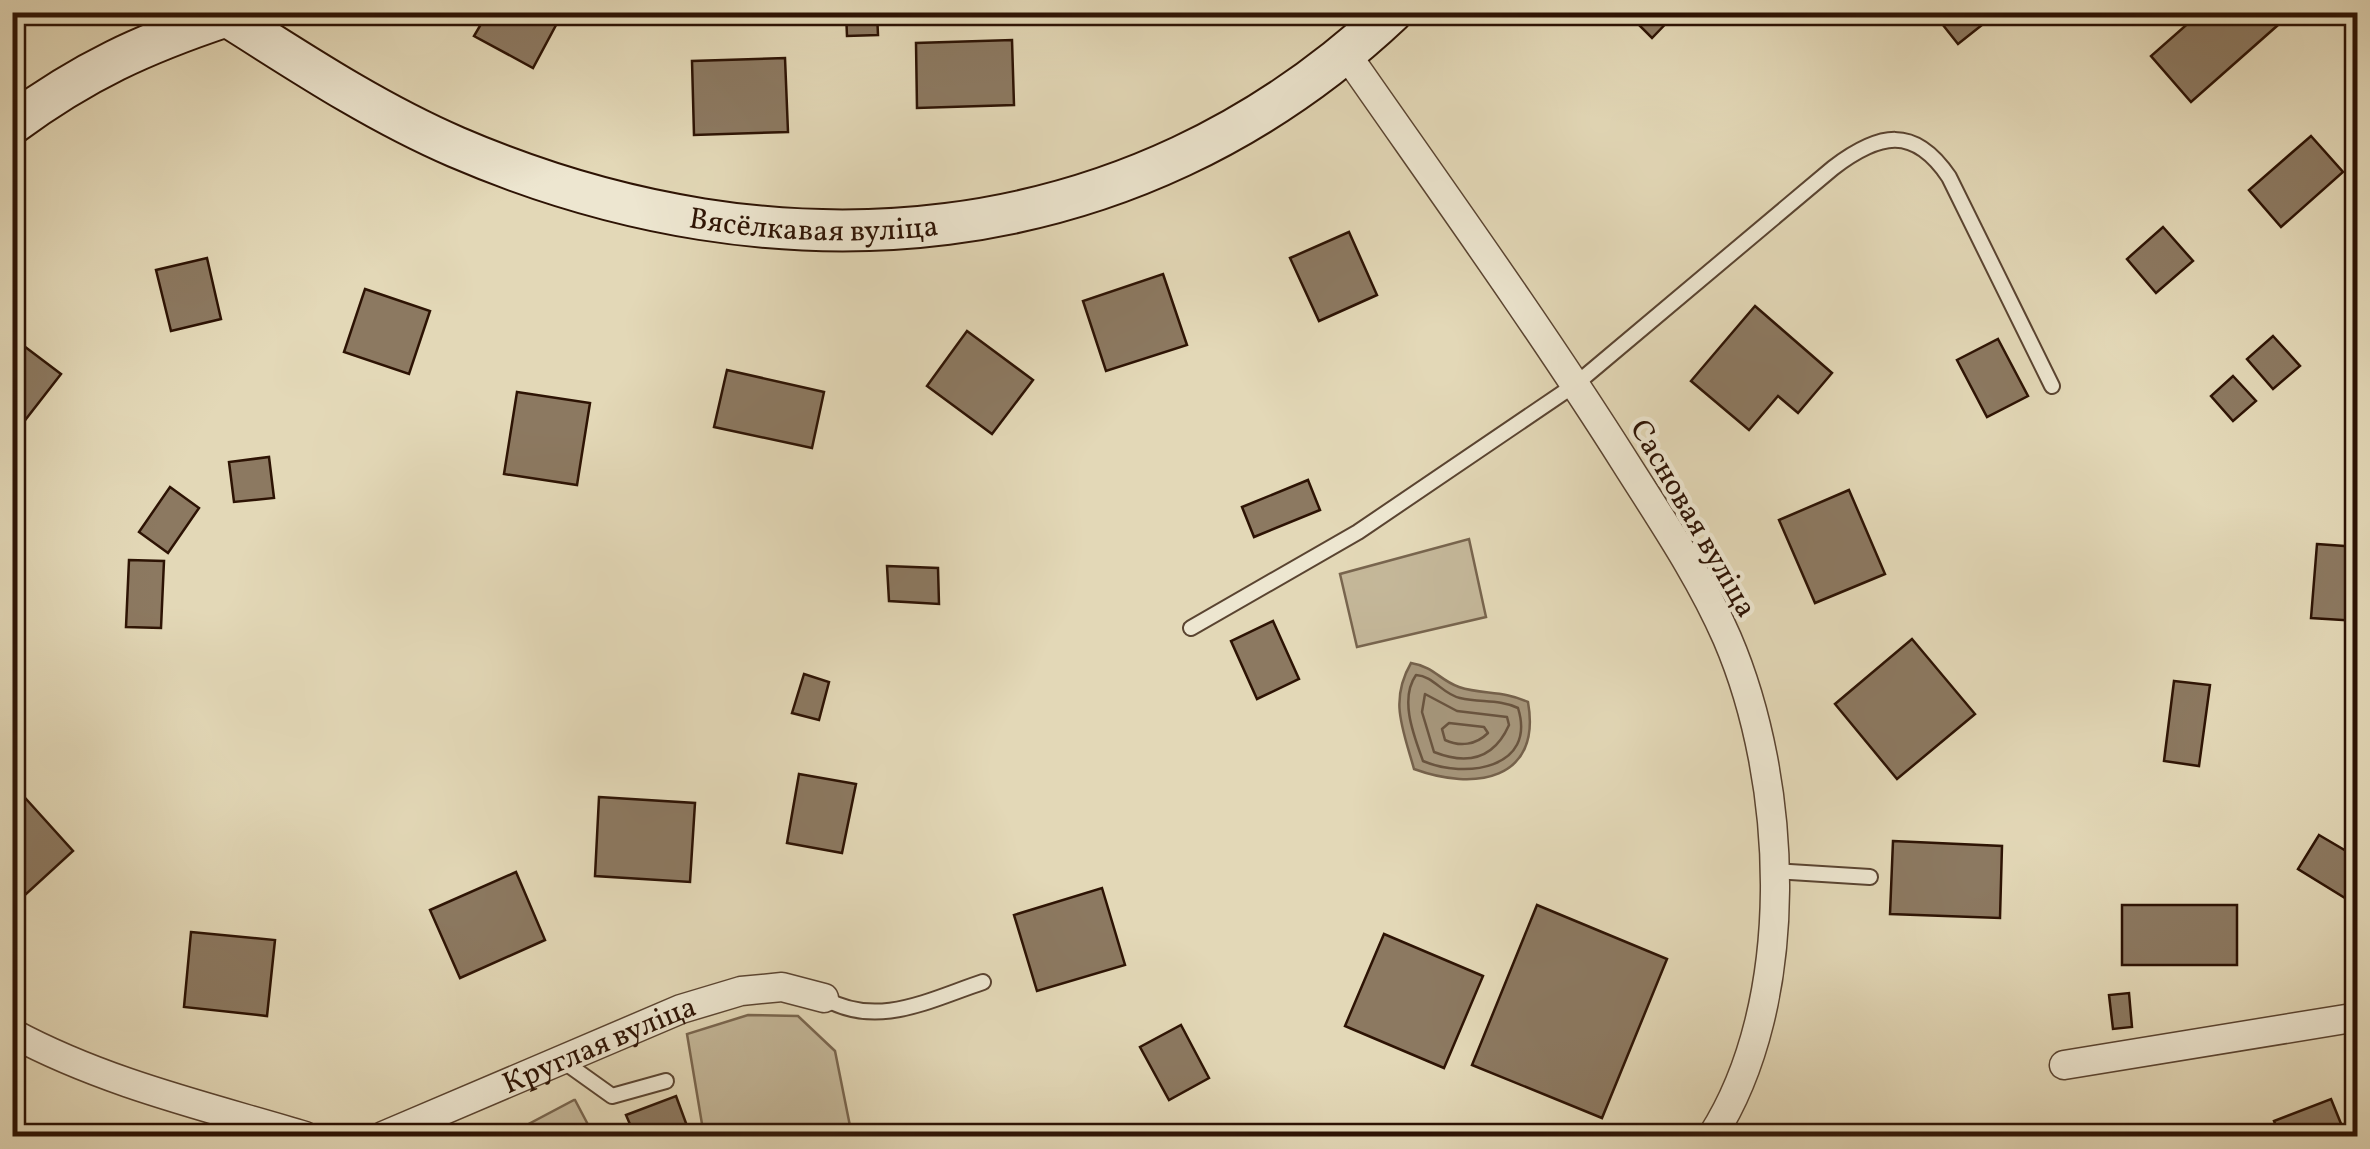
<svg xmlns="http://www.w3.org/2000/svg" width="2370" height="1149" font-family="Vollkorn,serif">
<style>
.green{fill:#c4b799;stroke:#78654e;stroke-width:2.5}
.water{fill:#a5957a;stroke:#75614b;stroke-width:2.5}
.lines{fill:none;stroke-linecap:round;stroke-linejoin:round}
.shore{stroke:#69543f;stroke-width:2.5}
.building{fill:#8c7961;stroke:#2d1304;stroke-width:2.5}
.lane-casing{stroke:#5a4431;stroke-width:18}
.street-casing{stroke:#5a4431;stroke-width:31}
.secondary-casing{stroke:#2d1304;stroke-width:44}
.lane{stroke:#ede6d0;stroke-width:14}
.street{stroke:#ede6d0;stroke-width:28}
.secondary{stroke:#ede6d0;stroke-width:40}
.labels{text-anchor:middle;stroke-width:9;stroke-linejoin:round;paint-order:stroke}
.street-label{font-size:30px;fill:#2d1304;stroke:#ede6d0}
</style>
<rect width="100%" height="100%" fill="#e3d8b7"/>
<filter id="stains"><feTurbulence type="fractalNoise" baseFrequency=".002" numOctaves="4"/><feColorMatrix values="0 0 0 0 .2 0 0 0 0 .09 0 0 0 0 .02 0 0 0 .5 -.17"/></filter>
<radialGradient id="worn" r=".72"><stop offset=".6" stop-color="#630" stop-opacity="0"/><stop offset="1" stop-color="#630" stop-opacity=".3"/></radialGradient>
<g class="green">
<polygon points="1469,539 1486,617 1357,647 1340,574"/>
<polygon points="748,1015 798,1016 835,1051 852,1136 704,1136 687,1034"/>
<polygon points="575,1100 594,1136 506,1136 574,1100"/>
</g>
<path class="water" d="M 1411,663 C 1435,667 1439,680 1459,687 C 1483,695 1502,690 1528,702 C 1542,781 1474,791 1414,769 C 1403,729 1389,701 1411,663 Z"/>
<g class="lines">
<g class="shore">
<path d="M 1416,675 C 1434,676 1442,694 1460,698 C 1481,703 1498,699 1518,708 C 1537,769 1465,779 1423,761 C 1414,736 1399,699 1416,675 Z"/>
<path d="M 1425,694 L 1457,711 L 1507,717 L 1509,725 C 1494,759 1467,765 1434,752 L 1422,712 Z"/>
<path d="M 1449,723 L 1484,727 L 1488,733 C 1476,745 1460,747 1445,740 L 1442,729 Z"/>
</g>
</g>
<g class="building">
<polygon points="488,12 563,12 533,68 474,36"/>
<polygon points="846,12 877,12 878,35 847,36"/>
<polygon points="1626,12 1677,12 1652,38"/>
<polygon points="1949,12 1981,12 1987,21 1958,44 1939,20"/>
<polygon points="2201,12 2267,12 2278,25 2191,102 2151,56"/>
<polygon points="1012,40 1014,105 917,108 916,43"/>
<polygon points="785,58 788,132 694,135 692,61"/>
<polygon points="2311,136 2343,172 2281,227 2249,190"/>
<polygon points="2163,227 2193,261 2156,293 2127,259"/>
<polygon points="1349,232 1377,295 1319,321 1290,258"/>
<polygon points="207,258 221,319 171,331 156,270"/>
<polygon points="1163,274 1187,345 1106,371 1083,301"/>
<polygon points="365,289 430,311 409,374 344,352"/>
<polygon points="1755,306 1832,373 1798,413 1778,396 1749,430 1691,381"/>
<polygon points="967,331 1033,380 992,434 927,386"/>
<polygon points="2273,336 2300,366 2273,389 2247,359"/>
<polygon points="12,337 61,374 19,428 12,423"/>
<polygon points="1998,339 2028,396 1987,417 1957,360"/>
<polygon points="727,370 824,392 812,448 714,427"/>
<polygon points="2233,376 2256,401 2233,421 2211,396"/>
<polygon points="517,392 590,403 577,485 504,474"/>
<polygon points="269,457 274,498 234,502 229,462"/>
<polygon points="1308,480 1320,510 1254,537 1242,507"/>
<polygon points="170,487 199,508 168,553 139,532"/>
<polygon points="1849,490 1885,574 1815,603 1779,520"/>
<polygon points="2317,544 2358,547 2358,621 2311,618"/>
<polygon points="129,560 164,561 161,628 126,627"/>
<polygon points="887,566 938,568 939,604 889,601"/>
<polygon points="1273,621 1299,679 1257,699 1231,641"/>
<polygon points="1912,639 1975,714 1897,779 1835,704"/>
<polygon points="804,674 829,682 819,720 792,713"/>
<polygon points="2174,681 2210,685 2199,766 2164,761"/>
<polygon points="799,774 856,784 842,853 787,843"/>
<polygon points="18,790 73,851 13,906 12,795"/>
<polygon points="599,797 695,803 690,882 595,876"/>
<polygon points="2319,835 2358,858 2358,906 2298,869"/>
<polygon points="1893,841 2002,846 2000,918 1890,914"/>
<polygon points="516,872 545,940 460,978 430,910"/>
<polygon points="1102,888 1125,965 1037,991 1014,915"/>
<polygon points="1537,905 1667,959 1602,1118 1472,1065"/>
<rect x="2122" y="905" width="115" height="60"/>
<polygon points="191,932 275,940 267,1016 184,1007"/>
<polygon points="1384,934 1483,976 1444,1068 1345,1026"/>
<polygon points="2129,993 2132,1027 2113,1029 2109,995"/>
<polygon points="1181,1025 1209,1078 1169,1100 1140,1047"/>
<polygon points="676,1096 690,1134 635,1136 626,1115"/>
<polygon points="2331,1099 2346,1136 2280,1136 2274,1121"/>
</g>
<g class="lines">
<g class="lane-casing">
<g id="lane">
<path d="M 1191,628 L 1358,532 L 1576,384 L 1833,168 C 1879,133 1914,125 1949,177 L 2052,386"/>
<polyline points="1775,871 1870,877"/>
<path d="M 824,998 C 877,1029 929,1000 983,982"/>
<polyline points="563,1061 612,1096 666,1081"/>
</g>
</g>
<g class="street-casing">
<g id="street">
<path d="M 1347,55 C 1441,190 1537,323 1625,462 C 1661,519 1700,576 1727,638 C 1789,782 1798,1002 1712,1136"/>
<path d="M 12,1033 C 105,1083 205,1106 305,1136"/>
<polyline points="2064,1065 2358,1017"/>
<path id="s1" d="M 383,1136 L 681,1009 L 741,991 L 782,987 L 824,998"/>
</g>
</g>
<g class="secondary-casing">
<g id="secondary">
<path id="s2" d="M 12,124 C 84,71 143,44 227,16 C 301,63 375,112 456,147 C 779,286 1131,258 1392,12"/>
</g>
</g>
<use href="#lane" class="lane"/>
<use href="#street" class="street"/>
<use href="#secondary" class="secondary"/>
</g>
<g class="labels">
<g class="street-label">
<text dy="10" stroke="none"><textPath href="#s2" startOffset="875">Вясёлкавая вуліца</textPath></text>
<text transform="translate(1694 518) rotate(60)" y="10">Сасновая вуліца</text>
<text dy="10" stroke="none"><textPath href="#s1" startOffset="235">Круглая вуліца</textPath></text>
</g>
</g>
<rect width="2370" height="1149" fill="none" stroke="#e3d8b7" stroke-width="50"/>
<rect x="15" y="15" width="2340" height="1119" fill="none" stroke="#2d1304" stroke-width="5"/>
<rect x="25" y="25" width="2320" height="1099" fill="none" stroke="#2d1304" stroke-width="2.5"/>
<rect width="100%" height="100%" filter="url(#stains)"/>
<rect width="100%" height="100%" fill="url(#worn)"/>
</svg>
